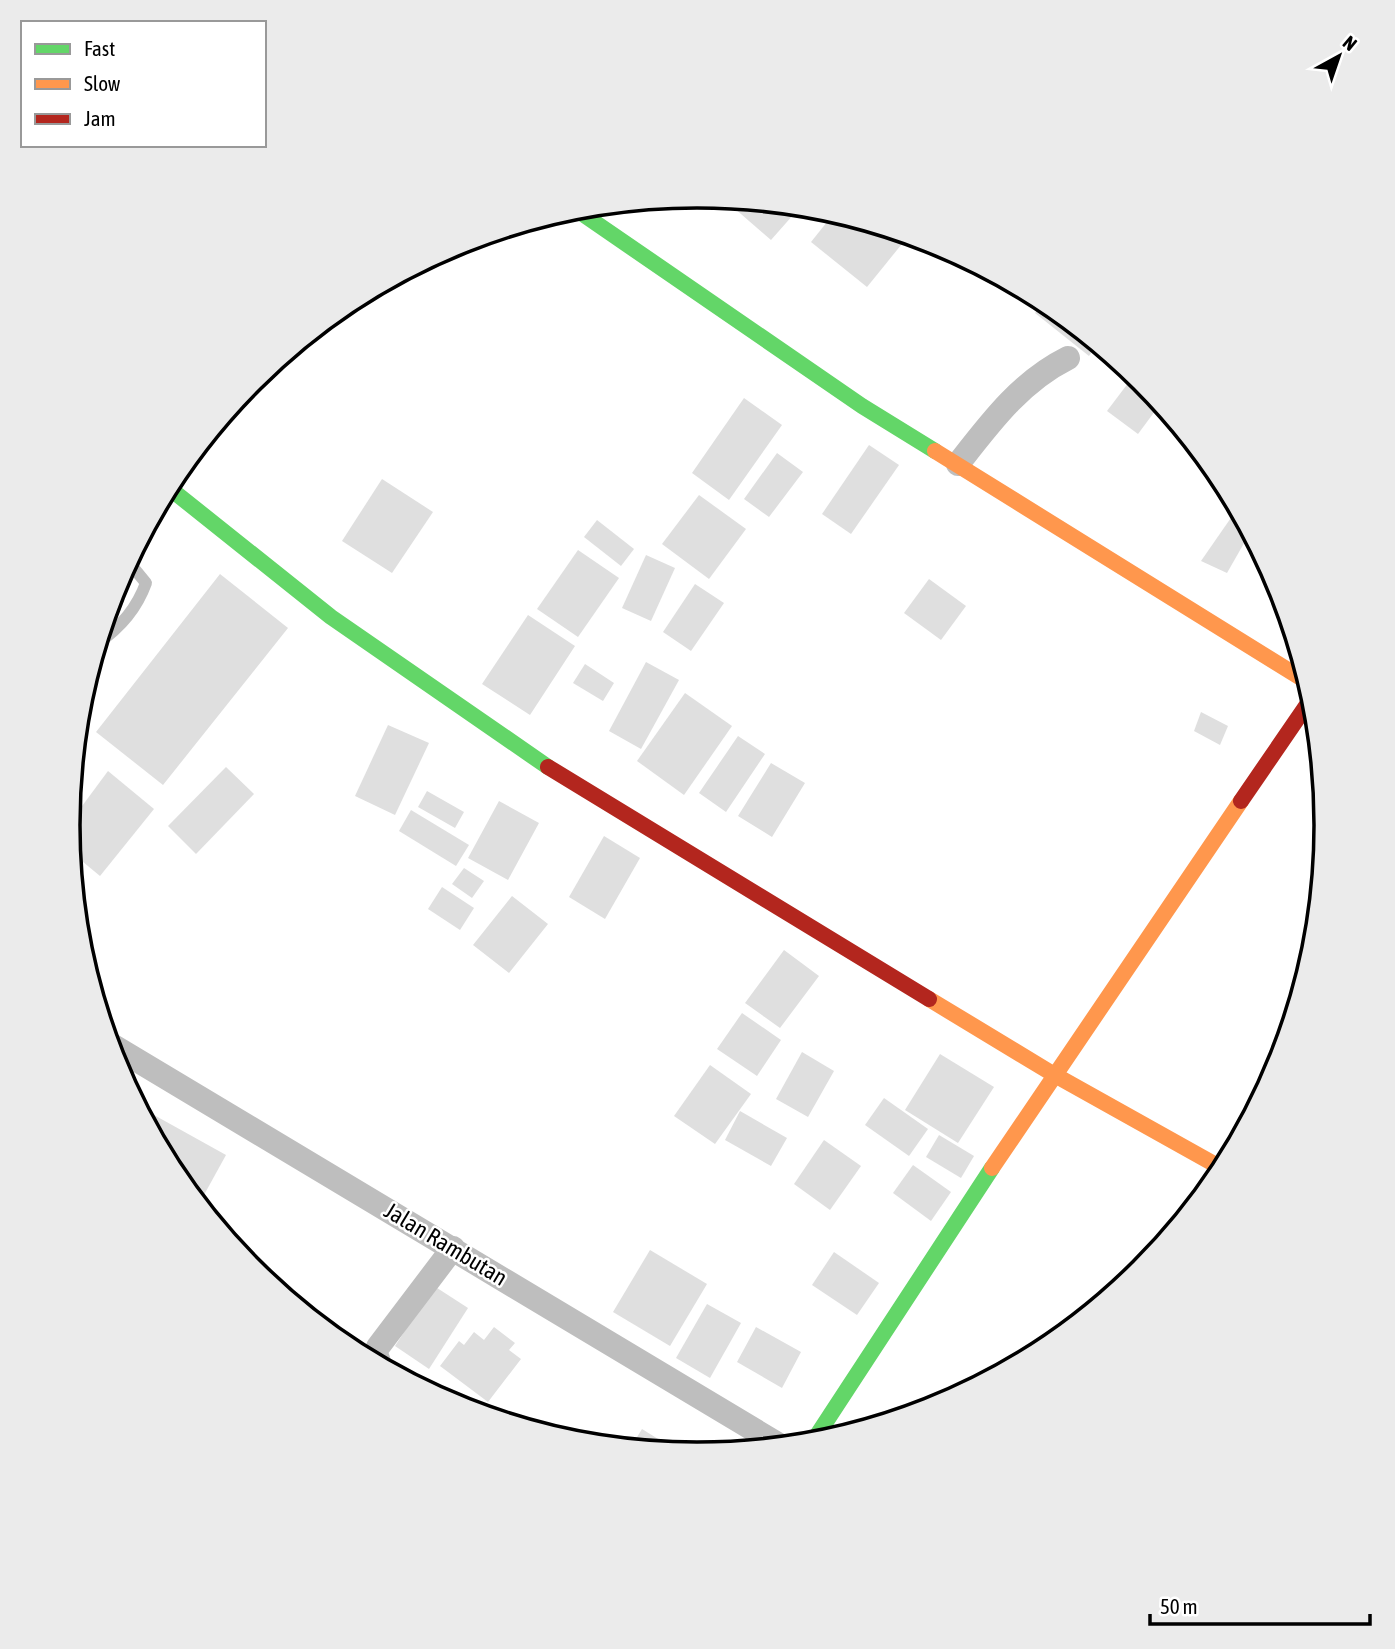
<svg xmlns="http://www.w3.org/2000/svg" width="1395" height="1649" font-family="'Asap Condensed',sans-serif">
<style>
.building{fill:#dfdfdf}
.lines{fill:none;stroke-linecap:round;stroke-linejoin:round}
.lane{stroke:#bebebe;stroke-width:12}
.street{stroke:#bebebe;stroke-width:24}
.fast{stroke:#63d668;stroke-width:16}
.slow{stroke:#ff974d;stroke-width:16}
.jam{stroke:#b3261e;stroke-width:16}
.labels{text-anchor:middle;stroke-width:5;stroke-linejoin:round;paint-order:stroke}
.street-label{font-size:23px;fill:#000;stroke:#fff}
.rim{fill:none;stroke:#000;stroke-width:3.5}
</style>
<rect width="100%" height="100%" fill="#fff"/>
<g class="building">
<polygon points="728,198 750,200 801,206 771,240 726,201"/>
<polygon points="835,212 910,234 867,287 811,242"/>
<polygon points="1045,300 1098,343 1089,356 1035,313"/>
<polygon points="1135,374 1161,403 1138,434 1107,411"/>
<polygon points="744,398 782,425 729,500 692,473"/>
<polygon points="869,445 899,465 851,534 822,514"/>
<polygon points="777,453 803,472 769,517 744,499"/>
<polygon points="382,479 433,512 392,573 342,541"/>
<polygon points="699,495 746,529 709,579 662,544"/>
<polygon points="1235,512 1251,531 1227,573 1201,561"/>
<polygon points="597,520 634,549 621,566 584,537"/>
<polygon points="578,550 619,578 578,637 537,609"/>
<polygon points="646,555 675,568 651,621 622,608"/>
<polygon points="220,574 288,628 163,785 96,732"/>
<polygon points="929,579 966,606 941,640 904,613"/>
<polygon points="695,584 724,603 691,651 663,632"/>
<polygon points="528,615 575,646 530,715 482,684"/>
<polygon points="646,662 679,680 641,749 609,731"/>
<polygon points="585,664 614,683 603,701 573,683"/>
<polygon points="685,693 732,726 684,795 637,761"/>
<polygon points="1201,712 1228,726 1220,745 1194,731"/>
<polygon points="388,725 429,743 395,815 355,796"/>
<polygon points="738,736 765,754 726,812 699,793"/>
<polygon points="771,763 805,783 772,837 738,816"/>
<polygon points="226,767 254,794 196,854 168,826"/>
<polygon points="108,771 154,809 100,876 71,852 68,825"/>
<polygon points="427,791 464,812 455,828 418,807"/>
<polygon points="499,801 539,823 508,880 468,858"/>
<polygon points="411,810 469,845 456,866 399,831"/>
<polygon points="604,836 640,858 605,919 569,897"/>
<polygon points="464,868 484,881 472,898 452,884"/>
<polygon points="442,887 474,908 460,930 428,909"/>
<polygon points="512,896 548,924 509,973 473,945"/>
<polygon points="784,950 819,976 780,1028 745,1003"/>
<polygon points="742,1013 781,1040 757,1076 717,1049"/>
<polygon points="802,1052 834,1071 808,1117 776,1099"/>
<polygon points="940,1054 994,1087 958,1143 905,1110"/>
<polygon points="710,1065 751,1094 715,1144 674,1116"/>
<polygon points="884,1098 928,1129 909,1156 865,1125"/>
<polygon points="145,1110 226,1155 199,1204 174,1174 142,1114"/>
<polygon points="740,1111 787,1138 771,1166 725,1140"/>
<polygon points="939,1135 974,1156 961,1178 926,1157"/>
<polygon points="824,1140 861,1166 830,1210 794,1184"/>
<polygon points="913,1165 951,1192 931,1221 893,1193"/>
<polygon points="650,1250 707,1284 670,1346 613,1312"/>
<polygon points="834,1252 879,1283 857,1315 812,1285"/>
<polygon points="434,1286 468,1308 429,1369 395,1346"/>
<polygon points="707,1304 741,1323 710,1378 676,1358"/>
<polygon points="494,1327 515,1343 509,1350 521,1359 488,1402 440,1366 459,1341 464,1345 474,1332 484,1340"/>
<polygon points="756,1327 801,1352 782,1388 737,1362"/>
<polygon points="642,1429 671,1447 669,1451 631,1447"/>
</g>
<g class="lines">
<path class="lane" d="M 98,643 C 120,628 137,608 146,583 L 128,561"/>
<g class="street">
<path d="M 958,464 C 990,423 1020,382 1068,358"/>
<polyline points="110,1044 781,1446"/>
<polyline points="380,1365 376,1353 378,1347 453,1248"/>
</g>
<g class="fast">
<polyline points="574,208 862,406 935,451"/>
<polyline points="168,487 331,617 548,767"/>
<polyline points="812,1443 992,1168"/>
</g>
<g class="slow">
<polyline points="935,451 1309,683"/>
<polyline points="929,999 1053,1074 1223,1169"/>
<polyline points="992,1168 1241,801"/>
</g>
<g class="jam">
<polyline points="548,767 929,999"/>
<polyline points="1241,801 1313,696"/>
</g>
</g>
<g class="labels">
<g class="street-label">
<text transform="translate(446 1244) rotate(31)" y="8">Jalan Rambutan</text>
</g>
</g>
<path d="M0 0H1395V1649H0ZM80 825a617 617 0 1 1 1234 0a617 617 0 1 1-1234 0Z" fill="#ebebeb" fill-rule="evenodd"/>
<path class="rim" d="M80 825a617 617 0 1 1 1234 0a617 617 0 1 1-1234 0Z"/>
<rect x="21" y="21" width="245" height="126" fill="#ffffff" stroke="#999999" stroke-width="2"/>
<rect x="35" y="44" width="35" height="10" fill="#63d668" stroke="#999999" stroke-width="2"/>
<text x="84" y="56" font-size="21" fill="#000000">Fast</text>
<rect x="35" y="79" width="35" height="10" fill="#ff974d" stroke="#999999" stroke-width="2"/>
<text x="84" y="91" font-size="21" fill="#000000">Slow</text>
<rect x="35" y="114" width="35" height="10" fill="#b3261e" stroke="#999999" stroke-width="2"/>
<text x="84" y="126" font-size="21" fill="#000000">Jam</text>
<g transform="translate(1339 56) rotate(40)" stroke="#ffffff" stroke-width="5" paint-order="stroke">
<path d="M0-5L12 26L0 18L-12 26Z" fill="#000000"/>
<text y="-10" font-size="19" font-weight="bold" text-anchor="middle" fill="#000000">N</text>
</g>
<path d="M1150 1614v10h220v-10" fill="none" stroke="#000000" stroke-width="3.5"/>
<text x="1160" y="1614" font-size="21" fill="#000000" stroke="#ffffff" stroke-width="5" paint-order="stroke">50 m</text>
</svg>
